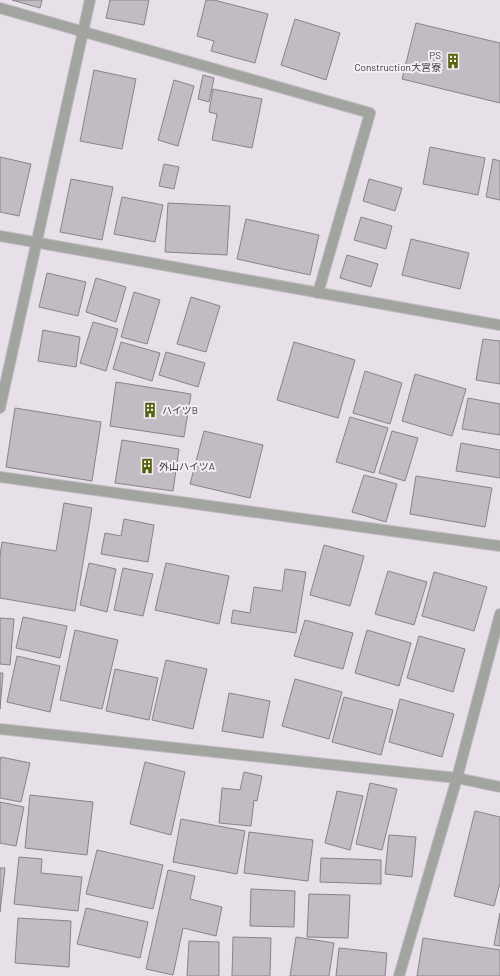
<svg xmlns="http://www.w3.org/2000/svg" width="500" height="976" font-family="Barlow,'Noto Sans JP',sans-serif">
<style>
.building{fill:#c2bbc4;stroke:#89828a}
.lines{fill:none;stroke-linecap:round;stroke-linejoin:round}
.service-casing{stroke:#c1bbc3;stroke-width:12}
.minor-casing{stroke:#c1bbc3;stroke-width:12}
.service{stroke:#a2a49f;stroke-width:10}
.minor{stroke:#a2a49f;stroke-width:10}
.labels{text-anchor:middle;stroke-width:4;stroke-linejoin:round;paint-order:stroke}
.poi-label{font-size:10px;fill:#3b393c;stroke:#f4edf6;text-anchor:start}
</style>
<rect width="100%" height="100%" fill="#e7e0e9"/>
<g class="building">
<polygon points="12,0 42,0 40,8"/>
<polygon points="110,0 149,0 144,25 106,18"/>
<polygon points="206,0 214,0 268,14 255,63 211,51 214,41 197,36"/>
<polygon points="295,19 340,33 326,80 281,65"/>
<polygon points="416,23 500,43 500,103 402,79"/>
<polygon points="94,70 136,79 122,149 80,141"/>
<polygon points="203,75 214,78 209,102 198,99"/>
<polygon points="174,80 194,86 178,146 158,140"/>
<polygon points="213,89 262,99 252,148 212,140 217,114 209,112"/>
<polygon points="430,147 485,158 478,195 423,184"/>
<polygon points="0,157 31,164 19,216 0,212"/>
<polygon points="493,159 500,161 500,200 486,197"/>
<polygon points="164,164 179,167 174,189 159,186"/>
<polygon points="71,179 113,187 102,240 60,232"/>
<polygon points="369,179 402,188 395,211 363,201"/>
<polygon points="122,197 163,205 155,242 114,234"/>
<polygon points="168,203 230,206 227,255 165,252"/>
<polygon points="361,217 392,226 386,249 354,240"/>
<polygon points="246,219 319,235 310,275 237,259"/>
<polygon points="411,239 469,253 460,289 402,275"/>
<polygon points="347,255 378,264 371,287 340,278"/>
<polygon points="47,273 86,282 78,316 39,307"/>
<polygon points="96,278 126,287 116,322 86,312"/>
<polygon points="134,292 160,300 147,344 121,337"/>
<polygon points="191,297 220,306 206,352 177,344"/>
<polygon points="93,322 118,329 106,371 80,363"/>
<polygon points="43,330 80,337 76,367 38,361"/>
<polygon points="483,339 500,341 500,384 476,380"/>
<polygon points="121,342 160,353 152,381 113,369"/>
<polygon points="294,342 355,360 338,418 277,400"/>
<polygon points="166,352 205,363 198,387 159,375"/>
<polygon points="365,371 402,383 390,424 353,413"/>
<polygon points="415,374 466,389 452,436 402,421"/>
<polygon points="116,382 191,394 184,437 110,426"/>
<polygon points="468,398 500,404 500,435 462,429"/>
<polygon points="15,408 101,422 92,481 6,467"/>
<polygon points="350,417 388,428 374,473 336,462"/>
<polygon points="204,431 263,445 250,498 190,484"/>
<polygon points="392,431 418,438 405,481 379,473"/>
<polygon points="122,440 179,449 173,491 115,483"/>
<polygon points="461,443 500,450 500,478 456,471"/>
<polygon points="364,475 397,484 386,522 352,512"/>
<polygon points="416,476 492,488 485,527 410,514"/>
<polygon points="64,503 92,508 75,611 0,598 0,556 2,542 56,551"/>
<polygon points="124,519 154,525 148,562 101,554 105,533 121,536"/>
<polygon points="324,545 364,556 350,606 310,595"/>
<polygon points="89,563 116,569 107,612 80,605"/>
<polygon points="166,563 229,576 219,624 155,610"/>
<polygon points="123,568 153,574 143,616 114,610"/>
<polygon points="285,569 306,572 296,633 231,623 233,610 250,613 254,587 282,591"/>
<polygon points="388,571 427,582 414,625 375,614"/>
<polygon points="434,572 487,587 474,631 422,616"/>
<polygon points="23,617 67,626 60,658 16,648"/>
<polygon points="0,618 14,619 10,665 0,664"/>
<polygon points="305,620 353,633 343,669 294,656"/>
<polygon points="75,630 118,640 102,709 60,700"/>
<polygon points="367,630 411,643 399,686 355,673"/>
<polygon points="419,636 465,649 453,692 407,678"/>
<polygon points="17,656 60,666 50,712 7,702"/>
<polygon points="166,660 207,669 193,729 152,720"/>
<polygon points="115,669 158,678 149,720 106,711"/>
<polygon points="0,673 3,673 0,709"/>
<polygon points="295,679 342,692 329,739 282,726"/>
<polygon points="229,693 270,701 263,738 222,731"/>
<polygon points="344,697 393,710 381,755 332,742"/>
<polygon points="400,699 454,714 442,757 389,742"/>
<polygon points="1,757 30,763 21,802 0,798 0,761"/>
<polygon points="145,762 185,772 171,835 130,824"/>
<polygon points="244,772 262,776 257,801 254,800 251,826 219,823 222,788 240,790"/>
<polygon points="370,783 397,789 382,850 356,844"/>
<polygon points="337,791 363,796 350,850 325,843"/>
<polygon points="30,795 93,802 87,855 25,848"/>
<polygon points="0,802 24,807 16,846 0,843"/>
<polygon points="475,811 500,817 500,883 494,906 454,896"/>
<polygon points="181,819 245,831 237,874 173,862"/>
<polygon points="249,832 313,840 308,881 244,873"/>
<polygon points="389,835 416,837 412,877 385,874"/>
<polygon points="97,850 163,865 153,909 86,894"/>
<polygon points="19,857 42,859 41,873 82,877 78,911 14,904"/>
<polygon points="321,858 381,860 381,884 320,882"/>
<polygon points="0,868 5,868 0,912"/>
<polygon points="168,870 195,876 190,899 222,907 216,936 183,928 173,975 146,969"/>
<polygon points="251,889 295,891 294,927 250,926"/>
<polygon points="309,894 350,895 348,938 307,937"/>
<polygon points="86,908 148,922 140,958 77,944"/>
<polygon points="500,913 500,946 494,945"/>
<polygon points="18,918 71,921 69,967 15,963"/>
<polygon points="233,937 271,938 270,976 232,976"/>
<polygon points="296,937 334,943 329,976 290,976"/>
<polygon points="423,938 500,950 500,976 417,976"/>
<polygon points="189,941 219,942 219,976 187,976"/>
<polygon points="339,948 387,953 385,976 336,976"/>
</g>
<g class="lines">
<g class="service-casing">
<g id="service">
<polyline points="0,8 370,113 318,293"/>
<polyline points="0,236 500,325"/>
<polyline points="0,477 500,546"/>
</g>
</g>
<g class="minor-casing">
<g id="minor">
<polyline points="0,408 90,0"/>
<polyline points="0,729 457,778 500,787"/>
<polyline points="399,976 457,778 500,614"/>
</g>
</g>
<use href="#service" class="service"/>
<use href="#minor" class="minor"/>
</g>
<defs>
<g id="building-bare" transform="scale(1.2)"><path d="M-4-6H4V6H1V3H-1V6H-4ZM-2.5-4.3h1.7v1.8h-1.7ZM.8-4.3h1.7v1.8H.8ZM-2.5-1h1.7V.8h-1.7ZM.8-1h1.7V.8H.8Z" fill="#55650c" stroke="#f4edf6" stroke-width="2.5" paint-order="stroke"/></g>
</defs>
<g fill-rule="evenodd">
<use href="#building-bare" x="453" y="61"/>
<use href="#building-bare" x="150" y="410"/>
<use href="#building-bare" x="147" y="466"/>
</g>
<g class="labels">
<g class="poi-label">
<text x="441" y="59" text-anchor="end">PS<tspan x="441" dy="12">Construction大宮寮</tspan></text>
<text x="162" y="414">ハイツB</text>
<text x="159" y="470">外山ハイツA</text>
</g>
</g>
</svg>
